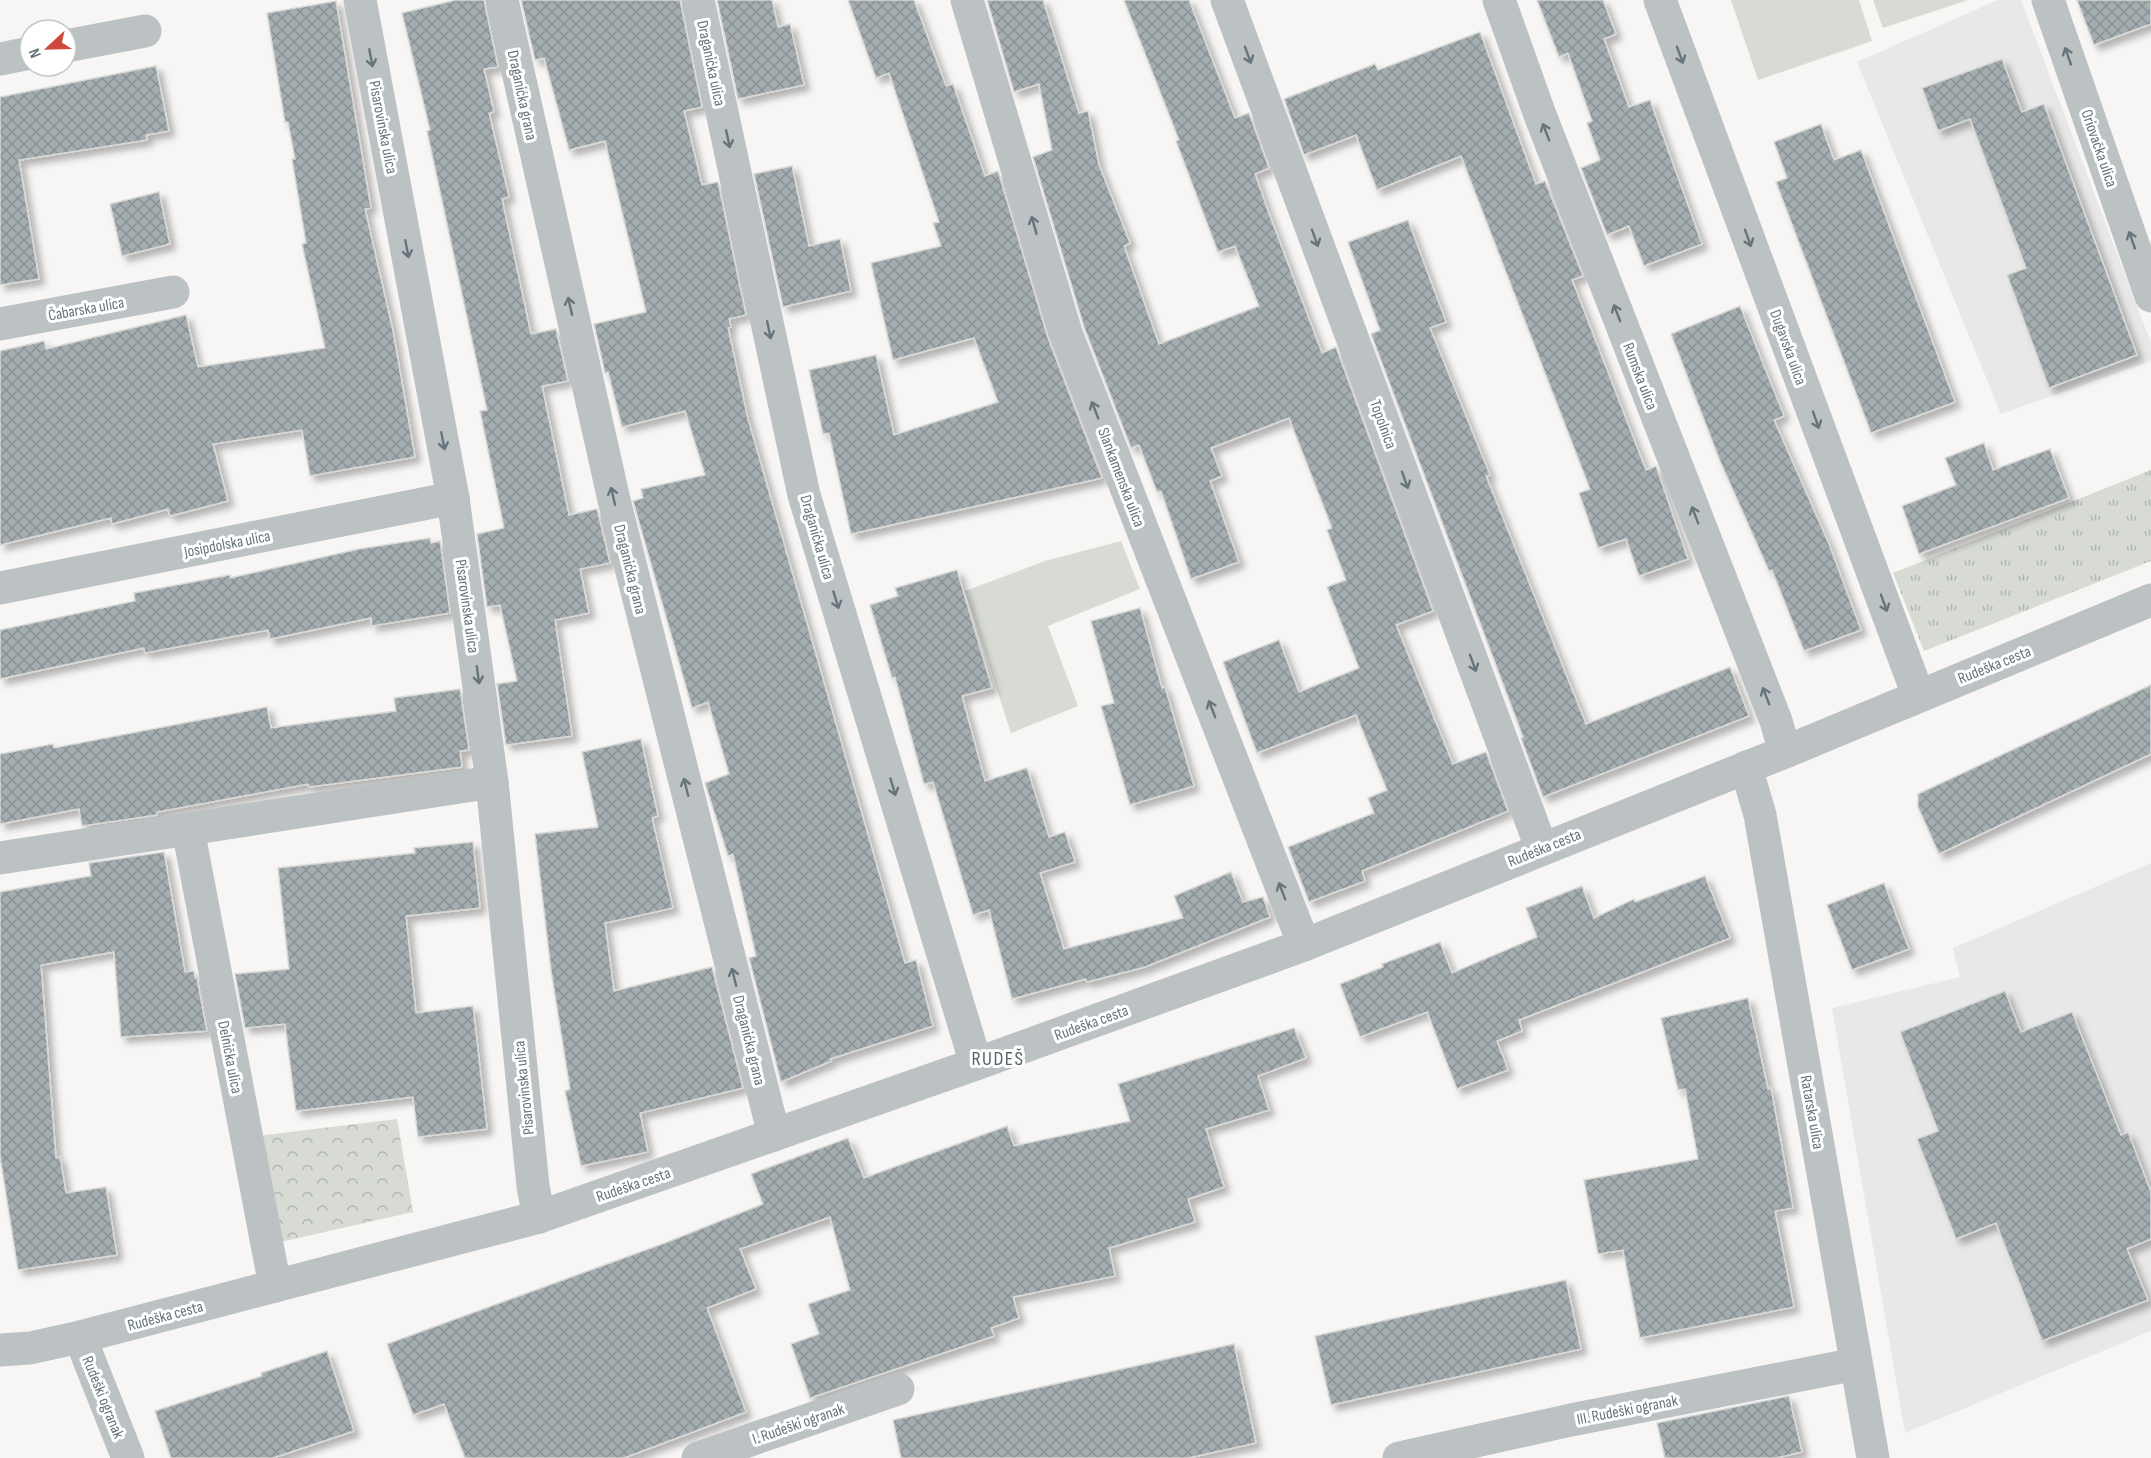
<svg xmlns="http://www.w3.org/2000/svg" width="2151" height="1458" font-family="'Sofia Sans Condensed',sans-serif">
<style>
.built{fill:#e7e8e7}
.green{fill:#d7dbd4}
.forest{fill:url(#forest-crowns)}
.park{fill:url(#park-tufts)}
.building{fill:url(#building-cross-hatch);stroke:#d8d8d6;stroke-width:1.5;filter:url(#shadow)}
.lines{fill:none;stroke-linecap:round;stroke-linejoin:round}
.minor{stroke:#bcc1c3;stroke-width:33}
.oneway{stroke:#65757b}
.labels{text-anchor:middle;stroke-width:6;stroke-linejoin:round;paint-order:stroke}
.street-label{font-size:16px;fill:#65757b;stroke:#fff}
.quarter-label{font-size:20px;letter-spacing:1.5px;fill:#566267;stroke:#fff}
</style>
<defs>
<pattern id="forest-crowns" width="20" height="18" patternUnits="userSpaceOnUse" patternTransform="scale(1.5)"><rect width="20" height="18" fill="#d7dbd4"/><path d="M2 6a3 3 0 1 1 6 0M12 15a3 3 0 1 1 6 0" fill="none" stroke="#b2b6b1"/></pattern>
<pattern id="park-tufts" width="24" height="20" patternUnits="userSpaceOnUse" patternTransform="scale(1.5)"><rect width="24" height="20" fill="#d7dbd4"/><path d="M3 7l-1-3M5 7V3M7 7l1-3M15 17l-1-3M17 17v-4M19 17l1-3" fill="none" stroke="#b2b6b1"/></pattern>
<pattern id="building-cross-hatch" width="8" height="8" patternUnits="userSpaceOnUse" patternTransform="scale(1.5)"><rect width="8" height="8" fill="#a4adb0"/><path d="M0 0l8 8M0 8l8-8" fill="none" stroke="#899194"/></pattern>
<filter id="shadow"><feDropShadow dx="5.5" dy="5.5" stdDeviation="3" flood-color="#0004"/></filter>
</defs>
<rect width="100%" height="100%" fill="#f7f6f4"/>
<g class="built">
<polygon points="1998,0 2021,0 2151,343 2151,361 2001,414 1857,62"/>
<polygon points="2151,863 2151,1331 1905,1433 1832,1008 1960,977 1953,948"/>
</g>
<g class="green">
<polygon points="1731,0 1859,0 1872,41 1758,80"/>
<polygon points="1873,0 1968,0 1883,28"/>
<polygon points="1121,541 1140,589 1048,626 1078,706 1011,733 965,591 1045,561"/>
</g>
<polygon class="forest" points="397,1119 413,1212 276,1243 257,1136"/>
<polygon class="park" points="2151,470 2151,561 1924,651 1893,573"/>
<g class="building">
<polygon points="456,0 484,0 498,67 484,69 494,112 489,113 509,197 502,199 531,334 556,329 568,381 542,386 569,515 597,509 610,563 580,569 589,613 555,620 572,736 506,745 497,684 517,681 500,605 487,607 477,534 504,528 480,411 487,410 427,131 430,130 402,13"/>
<polygon points="521,0 680,0 702,107 684,111 702,185 718,182 746,315 729,319 731,327 728,328 748,419 905,963 916,960 933,1026 830,1059 831,1061 781,1082 749,958 756,956 733,854 728,856 705,783 729,774 708,702 692,708 633,501 643,498 641,489 705,475 685,411 622,427 608,372 605,373 594,324 646,312 605,141 569,150 544,58 535,60"/>
<polygon points="717,0 772,0 778,27 790,24 804,85 738,99"/>
<polygon points="848,0 914,0 946,86 953,84 985,176 998,171 1048,338 1102,478 851,534 829,433 823,434 809,370 876,355 894,435 998,402 974,338 893,360 871,263 941,246 933,223 939,222 889,73 876,78"/>
<polygon points="987,0 1043,0 1079,113 1088,111 1099,165 1130,243 1124,246 1159,344 1259,306 1235,246 1218,252 1176,141 1179,140 1124,0 1189,0 1235,118 1249,113 1269,168 1255,174 1268,211 1322,353 1336,347 1433,611 1396,625 1453,764 1486,752 1508,811 1362,871 1365,881 1309,902 1288,847 1374,813 1368,798 1387,790 1356,715 1257,753 1223,662 1279,640 1299,692 1359,668 1327,587 1346,580 1327,530 1332,528 1289,418 1211,448 1222,476 1210,481 1239,562 1191,579 1161,491 1157,492 1139,445 1131,448 1084,327 1033,157 1052,150 1039,84 1014,92"/>
<polygon points="1537,0 1603,0 1616,34 1604,39 1629,107 1650,100 1702,244 1644,266 1629,226 1607,235 1581,168 1600,160 1587,123 1592,121 1568,53 1559,57"/>
<polygon points="2077,0 2151,0 2151,24 2094,45"/>
<polygon points="336,1 371,208 365,209 393,331 415,457 310,476 302,430 213,444 228,501 170,516 168,509 112,524 111,518 0,545 0,351 44,341 46,349 186,315 198,367 325,348 302,244 306,243 292,159 295,159 288,122 285,122 267,13"/>
<polygon points="1480,32 1536,184 1545,181 1583,276 1572,280 1646,470 1656,466 1688,559 1639,576 1626,539 1598,548 1579,493 1590,489 1461,156 1377,190 1356,135 1304,155 1284,99 1375,64 1378,70"/>
<polygon points="2002,59 2022,112 2044,104 2137,355 2049,388 2007,275 2026,268 1970,119 1938,131 1922,88"/>
<polygon points="156,66 169,131 146,135 147,140 19,160 39,279 0,285 0,97"/>
<polygon points="1821,124 1834,160 1861,150 1955,402 1871,433 1776,182 1787,178 1774,142"/>
<polygon points="792,166 809,246 840,239 851,291 783,307 754,174"/>
<polygon points="159,192 170,244 122,256 110,204"/>
<polygon points="1408,220 1446,322 1430,328 1490,475 1486,476 1586,724 1730,667 1749,716 1543,797 1521,738 1523,737 1371,334 1380,330 1348,242"/>
<polygon points="1740,306 1784,416 1774,420 1829,544 1861,630 1804,651 1772,570 1769,571 1720,461 1671,334"/>
<polygon points="1984,443 1993,470 2050,449 2069,498 1919,554 1902,506 1956,485 1945,458"/>
<polygon points="430,538 431,543 440,541 450,613 372,626 371,618 270,639 268,630 145,653 144,648 0,679 0,630 135,601 134,593 230,575 230,578 359,549"/>
<polygon points="957,570 992,688 962,696 985,781 1027,768 1049,837 1065,832 1075,862 1040,873 1064,949 1183,918 1174,896 1231,872 1243,902 1263,897 1270,917 1145,967 1087,982 1086,979 1012,999 989,910 973,915 933,782 924,784 895,677 892,678 870,605 898,596 895,588"/>
<polygon points="1140,608 1162,688 1165,687 1194,786 1130,805 1101,706 1114,703 1091,621"/>
<polygon points="2151,685 2151,754 1939,854 1918,807 1918,794"/>
<polygon points="460,689 469,750 460,751 462,767 309,787 308,784 157,812 157,815 82,826 79,809 0,824 0,754 53,744 54,748 267,707 271,728 396,711 394,698"/>
<polygon points="641,739 658,816 652,818 673,908 605,923 614,991 712,967 743,1088 640,1113 648,1152 581,1166 565,1091 570,1089 551,970 535,834 598,827 582,752"/>
<polygon points="473,842 480,908 406,916 416,1013 473,1006 487,1129 418,1137 413,1097 296,1111 285,1024 245,1028 235,974 289,969 278,868 415,853 414,848"/>
<polygon points="164,852 185,972 194,971 195,978 197,978 207,1031 121,1037 114,952 41,965 56,1158 60,1157 66,1193 106,1187 117,1255 18,1270 0,1156 0,892 91,876 89,863"/>
<polygon points="1705,876 1730,938 1519,1020 1522,1031 1497,1041 1508,1070 1457,1089 1427,1012 1360,1037 1340,984 1383,967 1382,964 1440,942 1452,973 1537,937 1526,908 1582,886 1594,918 1634,899 1635,902"/>
<polygon points="1884,883 1909,949 1852,970 1827,905"/>
<polygon points="2005,991 2021,1032 2072,1012 2121,1135 2128,1132 2151,1192 2151,1239 2127,1249 2148,1300 2042,1341 1996,1223 1956,1239 1917,1139 1938,1131 1900,1032"/>
<polygon points="1748,998 1768,1089 1771,1088 1793,1208 1775,1211 1794,1307 1640,1338 1623,1250 1598,1254 1584,1180 1698,1159 1685,1089 1678,1090 1661,1018"/>
<polygon points="1294,1028 1306,1058 1258,1076 1269,1110 1206,1129 1224,1187 1188,1199 1195,1222 1109,1248 1115,1276 1013,1297 1019,1318 991,1328 994,1336 810,1398 791,1344 819,1334 808,1304 850,1290 830,1217 740,1249 756,1289 707,1308 746,1412 624,1458 465,1458 444,1404 413,1415 387,1344 665,1243 763,1204 751,1174 848,1138 864,1178 1007,1126 1014,1146 1130,1121 1118,1084"/>
<polygon points="1566,1280 1581,1349 1331,1405 1315,1336"/>
<polygon points="1234,1344 1256,1443 1188,1458 901,1458 893,1420"/>
<polygon points="327,1351 354,1431 273,1458 171,1458 155,1411 262,1376 261,1373"/>
<polygon points="1789,1396 1802,1452 1776,1458 1665,1458 1657,1423"/>
</g>
<g class="lines">
<g class="minor">
<polyline points="360,0 453,498 492,782 533,1186 539,1217"/>
<polyline points="502,0 614,500 774,1135"/>
<polyline points="698,0 804,495 976,1064"/>
<polyline points="967,0 1066,333 1304,945"/>
<polyline points="1227,0 1541,847"/>
<polyline points="1499,0 1540,115 1776,721 1785,752"/>
<polyline points="1660,0 1918,695"/>
<polyline points="2048,0 2151,296"/>
<polyline points="66,46 145,31"/>
<polyline points="0,59 30,53"/>
<polyline points="0,324 173,292"/>
<polyline points="0,588 453,498"/>
<polyline points="1746,767 1760,815 1873,1458"/>
<polyline points="188,829 275,1286"/>
<polyline points="0,858 492,782"/>
<polyline points="80,1337 128,1458"/>
<polyline points="0,1350 30,1348 80,1337 539,1217 976,1064 1304,945 1785,752 2151,600"/>
<polyline points="698,1458 898,1389"/>
<polyline points="1399,1458 1571,1420 1856,1364"/>
</g>
</g>
<defs><path id="oneway-shaft" d="M-6 0H5M1.5-3L5.5 0L1.5 3" fill="none" stroke-width="1.6" stroke-linecap="round" stroke-linejoin="round" transform="scale(1.5)"/></defs>
<g class="oneway">
<use href="#oneway-shaft" transform="translate(1248 55) rotate(70)"/>
<use href="#oneway-shaft" transform="translate(1680 55) rotate(70)"/>
<use href="#oneway-shaft" transform="translate(2068 56) rotate(-109)"/>
<use href="#oneway-shaft" transform="translate(371 58) rotate(79)"/>
<use href="#oneway-shaft" transform="translate(1546 132) rotate(-111)"/>
<use href="#oneway-shaft" transform="translate(728 139) rotate(78)"/>
<use href="#oneway-shaft" transform="translate(1034 225) rotate(-106)"/>
<use href="#oneway-shaft" transform="translate(1315 238) rotate(70)"/>
<use href="#oneway-shaft" transform="translate(1748 238) rotate(70)"/>
<use href="#oneway-shaft" transform="translate(2132 240) rotate(-109)"/>
<use href="#oneway-shaft" transform="translate(407 249) rotate(79)"/>
<use href="#oneway-shaft" transform="translate(570 306) rotate(-103)"/>
<use href="#oneway-shaft" transform="translate(1617 313) rotate(-111)"/>
<use href="#oneway-shaft" transform="translate(769 330) rotate(78)"/>
<use href="#oneway-shaft" transform="translate(1095 410) rotate(-111)"/>
<use href="#oneway-shaft" transform="translate(1816 420) rotate(70)"/>
<use href="#oneway-shaft" transform="translate(443 441) rotate(79)"/>
<use href="#oneway-shaft" transform="translate(1405 480) rotate(70)"/>
<use href="#oneway-shaft" transform="translate(613 496) rotate(-103)"/>
<use href="#oneway-shaft" transform="translate(1695 515) rotate(-111)"/>
<use href="#oneway-shaft" transform="translate(836 600) rotate(73)"/>
<use href="#oneway-shaft" transform="translate(1884 603) rotate(70)"/>
<use href="#oneway-shaft" transform="translate(1473 663) rotate(70)"/>
<use href="#oneway-shaft" transform="translate(478 675) rotate(82)"/>
<use href="#oneway-shaft" transform="translate(1766 696) rotate(-111)"/>
<use href="#oneway-shaft" transform="translate(1212 709) rotate(-111)"/>
<use href="#oneway-shaft" transform="translate(686 787) rotate(-104)"/>
<use href="#oneway-shaft" transform="translate(893 787) rotate(73)"/>
<use href="#oneway-shaft" transform="translate(1282 891) rotate(-111)"/>
<use href="#oneway-shaft" transform="translate(734 977) rotate(-104)"/>
</g>
<g class="labels">
<g class="street-label">
<text transform="translate(712 63) rotate(78)" y="6">Draganićka ulica</text>
<text transform="translate(523 95) rotate(78)" y="6">Draganićka grana</text>
<text transform="translate(384 127) rotate(79)" y="6">Pisarovinska ulica</text>
<text transform="translate(2100 148) rotate(71)" y="6">Oriovačka ulica</text>
<text transform="translate(86 308) rotate(-10)" y="6">Čabarska ulica</text>
<text transform="translate(1789 347) rotate(70)" y="6">Dugavska ulica</text>
<text transform="translate(1641 376) rotate(69)" y="6">Rumska ulica</text>
<text transform="translate(1384 424) rotate(70)" y="6">Topolnica</text>
<text transform="translate(1122 477) rotate(69)" y="6">Slankamenska ulica</text>
<text transform="translate(818 537) rotate(74)" y="6">Draganićka ulica</text>
<text transform="translate(227 543) rotate(-11)" y="6">Josipdolska ulica</text>
<text transform="translate(631 569) rotate(76)" y="6">Draganićka grana</text>
<text transform="translate(468 606) rotate(82)" y="6">Pisarovinska ulica</text>
<text transform="translate(1994 664) rotate(-22)" y="6">Rudeška cesta</text>
<text transform="translate(1544 847) rotate(-22)" y="6">Rudeška cesta</text>
<text transform="translate(1091 1022) rotate(-20)" y="6">Rudeška cesta</text>
<text transform="translate(750 1040) rotate(76)" y="6">Draganićka grana</text>
<text transform="translate(231 1057) rotate(79)" y="6">Delnička ulica</text>
<text transform="translate(523 1088) rotate(-96)" y="6">Pisarovinska ulica</text>
<text transform="translate(1813 1112) rotate(80)" y="6">Ratarska ulica</text>
<text transform="translate(633 1184) rotate(-19)" y="6">Rudeška cesta</text>
<text transform="translate(165 1315) rotate(-15)" y="6">Rudeška cesta</text>
<text transform="translate(104 1397) rotate(68)" y="6">Rudeški ogranak</text>
<text transform="translate(1627 1409) rotate(-11)" y="6">III. Rudeški ogranak</text>
<text transform="translate(798 1423) rotate(-19)" y="6">I. Rudeški ogranak</text>
</g>
<g class="quarter-label">
<text x="998" y="1065">RUDEŠ</text>
</g>
</g>
<g transform="translate(48 48) rotate(248)"><circle r="28" fill="#ffffff" stroke="#c1c8ca" stroke-width="1.5"/>
<path d="M0-4.5L10 22L0 15L-10 22Z" fill="#ce493d"/>
<text y="-9" font-size="16" font-weight="bold" text-anchor="middle" fill="#65757b">N</text>
</g>
</svg>
